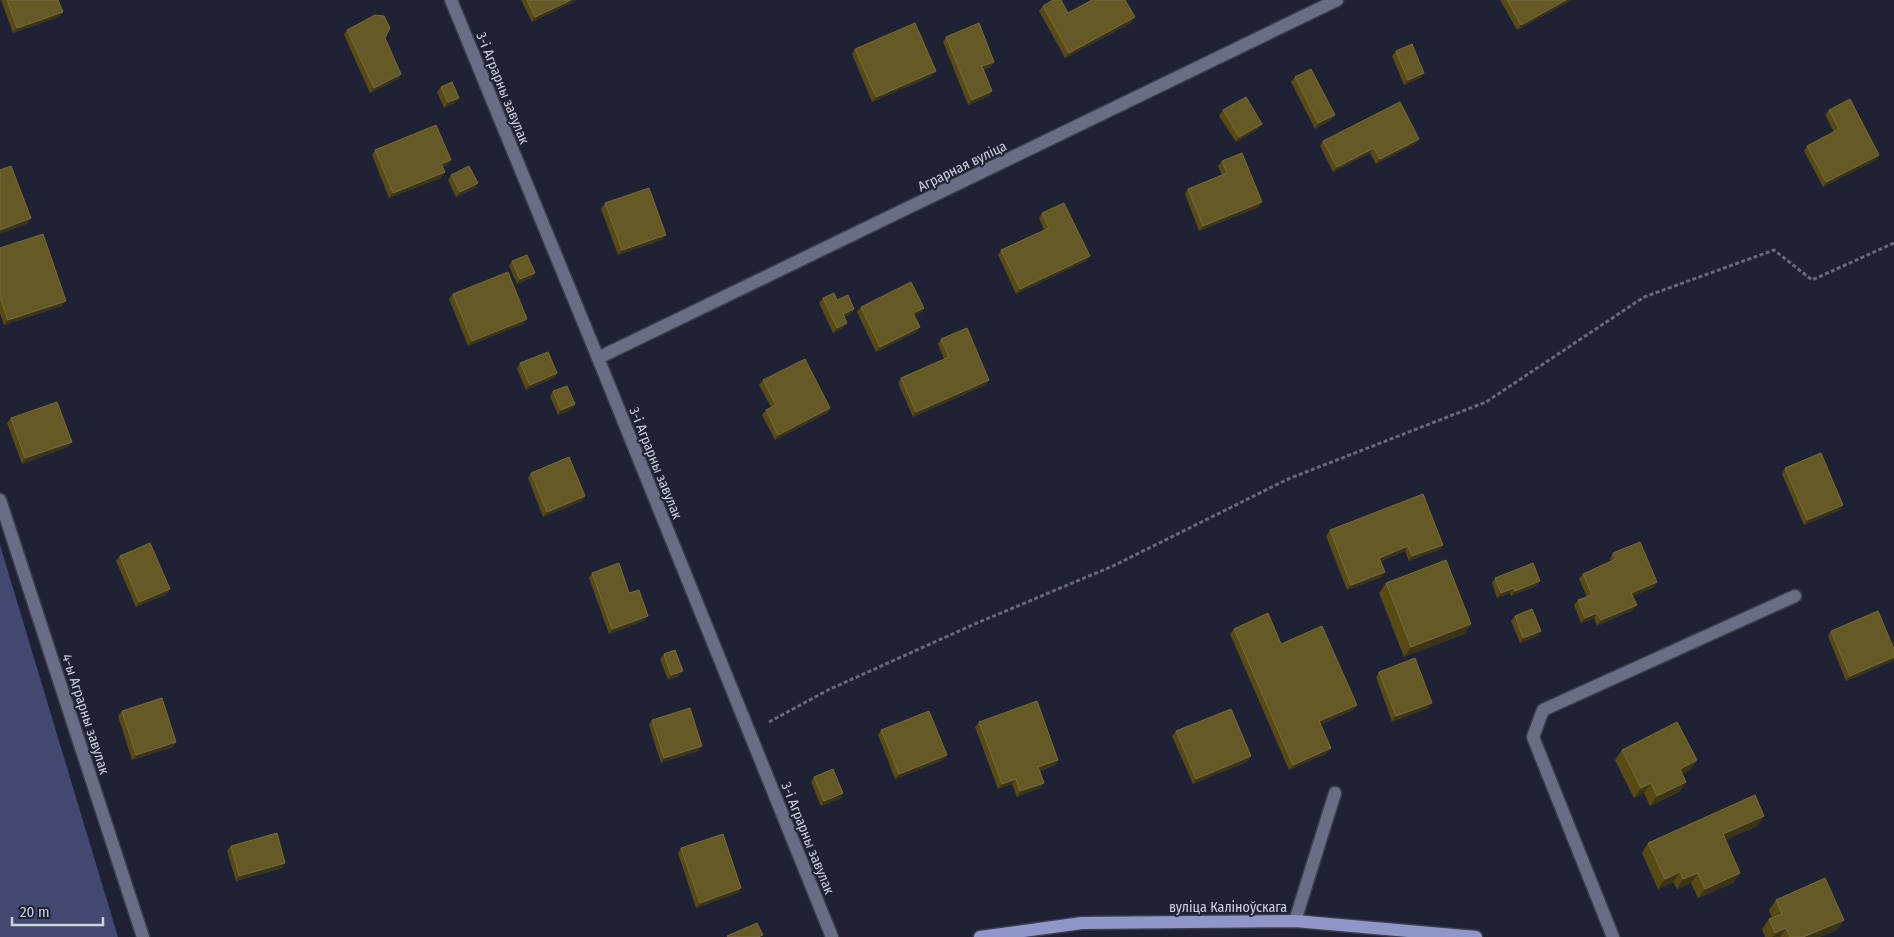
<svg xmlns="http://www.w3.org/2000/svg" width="1894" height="937" font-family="'Fira Sans Condensed',sans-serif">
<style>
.green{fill:#42486f}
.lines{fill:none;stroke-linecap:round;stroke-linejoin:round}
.minor-casing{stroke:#3c3e4e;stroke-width:15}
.major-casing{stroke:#3c3e4e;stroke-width:15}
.path{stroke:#686a7b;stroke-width:3;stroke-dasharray:4 2.5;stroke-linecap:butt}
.minor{stroke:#6a6e85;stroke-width:12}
.major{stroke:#9097c8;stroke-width:12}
.wall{fill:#584a10}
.shaded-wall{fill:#3c3415}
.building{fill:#655926;stroke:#756c43}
.labels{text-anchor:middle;stroke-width:4;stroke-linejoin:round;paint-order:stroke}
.street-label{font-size:14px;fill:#cfd1de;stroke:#1f2235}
</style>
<rect width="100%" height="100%" fill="#1f2235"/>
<polygon class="green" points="0,545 118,937 0,937"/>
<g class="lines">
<g class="minor-casing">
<g id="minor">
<polyline points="451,0 598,358 832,937"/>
<polyline points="598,358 1337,0"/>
<polyline points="0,500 143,937"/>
<polyline points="1295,921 1335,793"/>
<polyline points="1613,937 1533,737 1543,710 1795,596"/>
</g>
</g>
<g class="major-casing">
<polyline id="major" points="980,937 1082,923 1295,921 1476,937"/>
</g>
<polyline class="path" points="769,722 828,690 977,623 1113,566 1288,479 1486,402 1644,297 1774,250 1812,280 1894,243"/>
<use href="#minor" class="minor"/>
<use href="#major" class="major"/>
</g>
<g class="wall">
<polygon points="1,0 58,0 63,12 59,17 13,33"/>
<polygon points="521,0 576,0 575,1 532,22"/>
<polygon points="1500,0 1572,0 1517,30"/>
<polygon points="1043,6 1068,13 1131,23 1065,58 1039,11"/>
<polygon points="347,30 401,74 398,79 370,93 344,35"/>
<polygon points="946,37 991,67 983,70 989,96 968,105 943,42"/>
<polygon points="855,49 932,76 872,102 852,54"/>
<polygon points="1396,51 1424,73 1420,78 1404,85 1392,56"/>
<polygon points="1295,77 1335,115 1331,120 1315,129 1291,82"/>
<polygon points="441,87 455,103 444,108 437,92"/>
<polygon points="1223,110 1262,124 1258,129 1236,142 1219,116"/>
<polygon points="1829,110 1879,155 1876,160 1823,187 1804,151 1807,146 1834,132 1825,115"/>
<polygon points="1323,141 1415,144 1376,164 1370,153 1333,172 1320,146"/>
<polygon points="375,150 447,165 443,167 441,178 389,198 372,155"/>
<polygon points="1222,161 1259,207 1199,231 1185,194 1188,189 1222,175 1218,166"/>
<polygon points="451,175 475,188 456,197 448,180"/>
<polygon points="605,203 666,235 662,240 618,255 601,209"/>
<polygon points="1042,213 1090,256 1086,261 1016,294 998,255 1001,250 1044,230 1039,218"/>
<polygon points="0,248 62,306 4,325 0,313"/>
<polygon points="512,261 535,273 531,278 517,284 509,266"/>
<polygon points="453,294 523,324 468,346 449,299"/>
<polygon points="823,298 837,300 851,314 844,317 843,328 833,333 819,303"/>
<polygon points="861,307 924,308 920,313 914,316 920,327 916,332 876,352 857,312"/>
<polygon points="941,339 985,385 913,417 898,383 901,378 944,359 938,344"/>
<polygon points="520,363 557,373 554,378 526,390 517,369"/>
<polygon points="763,380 830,408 827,413 775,440 762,415 766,410 771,407 759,385"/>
<polygon points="553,391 572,409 558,415 550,396"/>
<polygon points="11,418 68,447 22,464 7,423"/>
<polygon points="1785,468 1843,505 1840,510 1804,525 1782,474"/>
<polygon points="531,473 585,496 582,501 543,517 528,478"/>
<polygon points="1330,530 1443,545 1439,550 1409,561 1405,551 1381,561 1385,572 1382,577 1347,590 1326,536"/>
<polygon points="1613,553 1654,587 1633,596 1633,610 1597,626 1594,618 1581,623 1574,605 1578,600 1587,597 1579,579 1583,574 1611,561 1610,559"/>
<polygon points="120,556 167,594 136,607 116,561"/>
<polygon points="592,573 648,616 644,621 609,634 589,578"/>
<polygon points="1495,578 1536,586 1511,596 1510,593 1497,598 1492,583"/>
<polygon points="1386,583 1471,624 1464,634 1404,657 1379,593"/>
<polygon points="1515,616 1541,631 1537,636 1520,643 1511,621"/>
<polygon points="1234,629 1281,644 1353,710 1321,724 1327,753 1289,770 1230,634"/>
<polygon points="1831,631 1893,661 1846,681 1828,636"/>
<polygon points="664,654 679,676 668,680 660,659"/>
<polygon points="1379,672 1428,708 1392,722 1376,677"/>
<polygon points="122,711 173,747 132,760 118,716"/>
<polygon points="652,720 702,746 698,751 661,763 649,725"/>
<polygon points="979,722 1058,760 1055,765 1040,771 1044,783 1040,788 1017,797 1012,784 998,789 975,727"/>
<polygon points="881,730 947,755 943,760 895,779 878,735"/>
<polygon points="1176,731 1251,756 1247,762 1193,784 1172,736"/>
<polygon points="1622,750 1697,760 1690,770 1682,774 1686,782 1679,792 1650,806 1644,793 1634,798 1615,760"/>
<polygon points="814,777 843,793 840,799 821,806 811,782"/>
<polygon points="1764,816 1757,826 1725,840 1740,873 1733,883 1698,898 1691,883 1677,889 1673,882 1658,889 1642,853 1648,843"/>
<polygon points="231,846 285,863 282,868 236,881 227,851"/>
<polygon points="681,848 738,893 696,908 678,853"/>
<polygon points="1776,900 1844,920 1837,930 1819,937 1765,937 1762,929 1769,919 1772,918 1769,910"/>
</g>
<g class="shaded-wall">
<polygon points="571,0 576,0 575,1 532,22 535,17"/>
<polygon points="1566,0 1572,0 1517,30 1521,25"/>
<polygon points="63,12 59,17 13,33 17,28"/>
<polygon points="1135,17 1131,23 1065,58 1069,53"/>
<polygon points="994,62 991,67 978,71 982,66"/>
<polygon points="936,71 932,76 872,102 876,97"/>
<polygon points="1424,73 1420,78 1404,85 1408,80"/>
<polygon points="401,74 398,79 370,93 374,88"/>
<polygon points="992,91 989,96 968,105 972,100"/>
<polygon points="459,98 455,103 444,108 448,102"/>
<polygon points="1335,115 1331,120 1315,129 1318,123"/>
<polygon points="1262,124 1258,129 1236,142 1239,137"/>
<polygon points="1419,139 1415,144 1376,164 1380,159"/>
<polygon points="1374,148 1370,153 1333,172 1337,167"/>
<polygon points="1879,155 1876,160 1823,187 1826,182"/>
<polygon points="451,160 447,165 438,169 441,164"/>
<polygon points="445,172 441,178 389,198 393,193"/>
<polygon points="478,183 475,188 456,197 460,192"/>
<polygon points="1262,202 1259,207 1199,231 1203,226"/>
<polygon points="31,218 27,224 0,234 0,230"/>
<polygon points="666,235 662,240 618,255 622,250"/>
<polygon points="1090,256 1086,261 1016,294 1020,289"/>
<polygon points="535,273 531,278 517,284 520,279"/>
<polygon points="66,301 62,306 4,325 8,320"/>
<polygon points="924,308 920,313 909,318 913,313"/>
<polygon points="854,309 851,314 839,319 843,314"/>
<polygon points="527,319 523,324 468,346 472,341"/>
<polygon points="847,323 843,328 833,333 837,328"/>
<polygon points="920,327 916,332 876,352 880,347"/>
<polygon points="557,373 554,378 526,390 530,385"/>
<polygon points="989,380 985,385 913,417 916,412"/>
<polygon points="575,404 572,409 558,415 561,410"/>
<polygon points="830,408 827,413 775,440 778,435"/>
<polygon points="72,442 68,447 22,464 25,458"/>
<polygon points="585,496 582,501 543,517 547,512"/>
<polygon points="1843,505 1840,510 1804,525 1807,520"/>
<polygon points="1443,545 1439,550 1409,561 1412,556"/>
<polygon points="1408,546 1405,551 1376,563 1379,558"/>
<polygon points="1385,572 1382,577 1347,590 1351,585"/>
<polygon points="1540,581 1536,586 1511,596 1515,591"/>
<polygon points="1657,582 1654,587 1628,598 1631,593"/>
<polygon points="1514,588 1510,593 1497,598 1501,593"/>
<polygon points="170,589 167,594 136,607 139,602"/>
<polygon points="1637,605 1633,610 1597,626 1601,620"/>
<polygon points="1597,613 1594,618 1581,623 1585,618"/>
<polygon points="648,616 644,621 609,634 612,629"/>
<polygon points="1471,624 1464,634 1404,657 1411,647"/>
<polygon points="1541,631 1537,636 1520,643 1523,638"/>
<polygon points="1894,657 1893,661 1846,681 1850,676"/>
<polygon points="683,671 679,676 668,680 671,675"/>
<polygon points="1432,703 1428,708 1392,722 1396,716"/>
<polygon points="1357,705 1353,710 1316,727 1319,721"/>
<polygon points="176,742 173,747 132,760 136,755"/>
<polygon points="702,746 698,751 661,763 664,758"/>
<polygon points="1331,748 1327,753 1289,770 1293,765"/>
<polygon points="947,755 943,760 895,779 899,774"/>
<polygon points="1251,756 1247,762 1193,784 1196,779"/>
<polygon points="1058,760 1055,765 1035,772 1038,767"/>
<polygon points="1697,760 1690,770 1673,779 1680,769"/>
<polygon points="1016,779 1012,784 998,789 1002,784"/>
<polygon points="1686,782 1679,792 1650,806 1657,796"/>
<polygon points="1044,783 1040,788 1017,797 1020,791"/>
<polygon points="1651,783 1644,793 1634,798 1641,788"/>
<polygon points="843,793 840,799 821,806 824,801"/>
<polygon points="1764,816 1757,826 1716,844 1723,834"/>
<polygon points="285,863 282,868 236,881 239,876"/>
<polygon points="1680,872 1673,882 1658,889 1665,879"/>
<polygon points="1698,873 1691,883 1677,889 1683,879"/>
<polygon points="1740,873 1733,883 1698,898 1705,889"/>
<polygon points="741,888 738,893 696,908 700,903"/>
<polygon points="1844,920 1837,930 1819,937 1803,937"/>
<polygon points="1786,928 1780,937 1772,937 1775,933"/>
</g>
<g class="building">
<polygon points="7,0 58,0 63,12 17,28"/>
<polygon points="527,0 571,0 535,17"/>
<polygon points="1053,0 1061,0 1068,13 1092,0 1125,0 1135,17 1069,53 1043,6"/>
<polygon points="1507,0 1566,0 1521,25"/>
<polygon points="375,15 384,16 390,28 385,38 401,74 374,88 347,30"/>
<polygon points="915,23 936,71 876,97 855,49"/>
<polygon points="979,23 994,62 982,66 992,91 972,100 946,37"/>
<polygon points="1412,44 1424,73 1408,80 1396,51"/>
<polygon points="1311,69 1335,115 1318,123 1295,77"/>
<polygon points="452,82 459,98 448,102 441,87"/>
<polygon points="1246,97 1262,124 1239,137 1223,110"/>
<polygon points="1850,99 1879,155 1826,182 1807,146 1839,129 1829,110"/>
<polygon points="1400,102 1419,139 1380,159 1374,148 1337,167 1323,141"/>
<polygon points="436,125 451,160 441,164 445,172 393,193 375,150"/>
<polygon points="1242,153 1262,202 1203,226 1188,189 1227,173 1222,161"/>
<polygon points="11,166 31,218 0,230 0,170"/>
<polygon points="469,166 478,183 460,192 451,175"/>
<polygon points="649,188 666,235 622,250 605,203"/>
<polygon points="1064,203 1090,256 1020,289 1001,250 1049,228 1042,213"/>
<polygon points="43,234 66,301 8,320 0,297 0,248"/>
<polygon points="527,255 535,273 520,279 512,261"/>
<polygon points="508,272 527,319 472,341 453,294"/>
<polygon points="911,282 924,308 913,313 920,327 880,347 861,307"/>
<polygon points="834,293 837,300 848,295 854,309 843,314 847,323 837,328 823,298"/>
<polygon points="967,328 989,380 916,412 901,378 949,357 941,339"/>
<polygon points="548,352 557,373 530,385 520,363"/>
<polygon points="805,359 830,408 778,435 766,410 776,405 763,380"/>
<polygon points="567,386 575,404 561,410 553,391"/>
<polygon points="57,402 72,442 25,458 11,418"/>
<polygon points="1821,453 1843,505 1807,520 1785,468"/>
<polygon points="569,457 585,496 547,512 531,473"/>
<polygon points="1423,494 1443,545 1412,556 1408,546 1379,558 1385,572 1351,585 1330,530"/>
<polygon points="1640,542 1657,582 1631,593 1637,605 1601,620 1597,613 1585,618 1578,600 1592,595 1583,574 1616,559 1613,553"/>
<polygon points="150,543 170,589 139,602 120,556"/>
<polygon points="1446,560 1471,624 1411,647 1386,583"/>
<polygon points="619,563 629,593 639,590 648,616 612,629 592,573"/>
<polygon points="1533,563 1540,581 1515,591 1514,588 1501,593 1495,578"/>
<polygon points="1532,609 1541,631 1523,638 1515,616"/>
<polygon points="1878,611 1894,649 1894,657 1850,676 1831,631"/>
<polygon points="1268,613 1281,644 1322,626 1357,705 1319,721 1331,748 1293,765 1234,629"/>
<polygon points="675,650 683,671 671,675 664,654"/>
<polygon points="1415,658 1432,703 1396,716 1379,672"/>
<polygon points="162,698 176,742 136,755 122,711"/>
<polygon points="1037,701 1058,760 1038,767 1044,783 1020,791 1016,779 1002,784 979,722"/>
<polygon points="690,708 702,746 664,758 652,720"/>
<polygon points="1231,709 1251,756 1196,779 1176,731"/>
<polygon points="929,711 947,755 899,774 881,730"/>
<polygon points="1677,722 1697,760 1680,769 1686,782 1657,796 1651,783 1641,788 1622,750"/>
<polygon points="833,769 843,793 824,801 814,777"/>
<polygon points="1755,795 1764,816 1723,834 1740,873 1705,889 1698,873 1683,879 1680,872 1665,879 1648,843"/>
<polygon points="277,833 285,863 239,876 231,846"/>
<polygon points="723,834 741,888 700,903 681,848"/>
<polygon points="1825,878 1844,920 1803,937 1790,937 1786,928 1775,933 1769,919 1782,914 1776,900"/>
<polygon points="757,923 763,935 758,937 728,937 727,936"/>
</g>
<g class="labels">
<g class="street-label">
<text transform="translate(503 88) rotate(68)" y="5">3-і Аграрны завулак</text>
<text transform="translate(962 166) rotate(-26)" y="5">Аграрная вуліца</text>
<text transform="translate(656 463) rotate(68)" y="5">3-і Аграрны завулак</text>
<text transform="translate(86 714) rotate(72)" y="5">4-ы Аграрны завулак</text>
<text transform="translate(808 838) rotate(68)" y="5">3-і Аграрны завулак</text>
<text x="1228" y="912">вуліца Каліноўскага</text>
</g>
</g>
<path d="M12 917v8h91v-8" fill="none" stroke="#cfd1de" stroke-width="2.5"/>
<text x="20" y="917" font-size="15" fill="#cfd1de" stroke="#1f2235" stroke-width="4" paint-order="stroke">20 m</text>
</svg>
